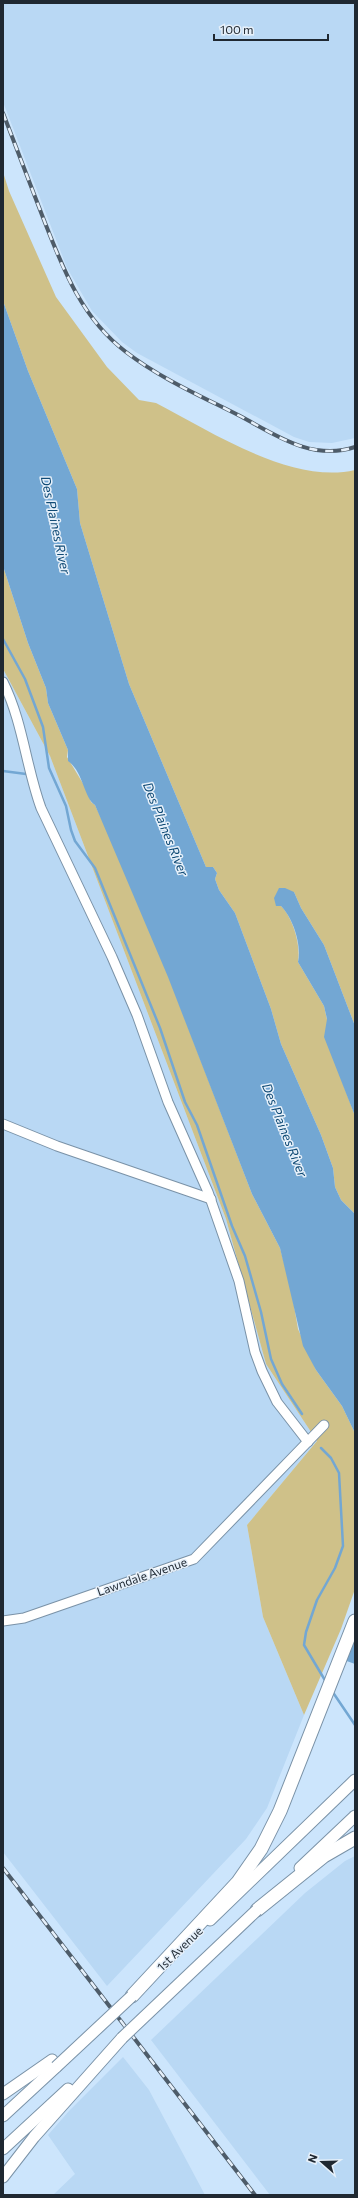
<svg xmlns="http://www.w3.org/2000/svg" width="358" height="2198" font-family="Commissioner,sans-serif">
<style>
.built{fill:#b9d8f4}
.green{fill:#cfc189}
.water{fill:#73a7d3}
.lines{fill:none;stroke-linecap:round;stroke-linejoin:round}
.stream{stroke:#73a7d3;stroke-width:2.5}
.minor-casing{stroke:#7a92a7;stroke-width:11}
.major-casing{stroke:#7a92a7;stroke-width:13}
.highway-casing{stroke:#7a92a7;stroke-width:15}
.minor{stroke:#fff;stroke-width:9}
.major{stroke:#fff;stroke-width:11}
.highway{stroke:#fff;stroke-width:13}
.rail-casing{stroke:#4e5c69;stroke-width:4}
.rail{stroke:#e6f0fa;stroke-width:2.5;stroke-dasharray:8;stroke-linecap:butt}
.major-bridge-casing{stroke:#7a92a7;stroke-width:13;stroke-linecap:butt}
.major-bridge{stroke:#fff;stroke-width:11}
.labels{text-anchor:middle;stroke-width:3;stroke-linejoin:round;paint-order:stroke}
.street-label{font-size:12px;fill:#1f2831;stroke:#e6f0fa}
.water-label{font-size:13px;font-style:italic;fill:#104b76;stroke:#e6f0fa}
</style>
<rect width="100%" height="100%" fill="#cce5fc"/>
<g class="built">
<polygon points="3,3 355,3 355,438 332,443 309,442 294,437 137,353 122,342 92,311 67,268 3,102"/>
<polygon points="3,669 50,756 226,1219 266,1364 317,1441 247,1525 263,1617 304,1715 267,1808 246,1839 107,1986 3,1852"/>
<polygon points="355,1856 355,2195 270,2195 151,2040 305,1893 345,1861"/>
<polygon points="123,2057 149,2090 205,2195 53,2195 75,2174 48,2135 69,2111"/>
</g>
<g class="green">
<path d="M 3,172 L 9,191 L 56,297 L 107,367 L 139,400 L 156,403 C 210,431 292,485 355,470 L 355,1026 L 324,945 L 301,908 L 294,892 L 281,906 C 293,918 301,945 298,962 L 324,1006 L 339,1073 L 355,1116 L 355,1214 L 341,1200 L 335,1187 L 333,1168 L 321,1135 L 281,1044 L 271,1009 L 235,913 L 219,890 L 215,879 L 217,873 L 213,867 L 206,867 L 129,684 L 80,523 L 77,489 L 28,371 L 3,301 Z"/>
<polygon points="3,566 28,643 46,688 48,703 68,750 67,757 87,790 91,802 95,805 140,902 252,1194 280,1248 291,1288 298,1329 316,1370 342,1406 355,1433 355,1589 341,1629 304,1715 263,1617 247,1525 317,1441 266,1364 226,1219 50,756 3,669"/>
</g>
<g class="water">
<path d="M 3,301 L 28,371 L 77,489 L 80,523 L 129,684 L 206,867 L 213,867 L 217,873 L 215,879 L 219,890 L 235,913 L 271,1009 L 281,1044 L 321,1135 L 333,1168 L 335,1187 L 341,1200 L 355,1214 L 355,1433 L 342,1406 L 316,1370 L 303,1346 L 280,1248 L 252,1194 L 168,977 L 95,805 C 84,798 83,771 68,761 L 68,750 L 48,703 L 46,688 L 28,643 L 3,566 Z"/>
<path d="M 279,888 L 285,888 L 294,892 L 301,908 L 324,945 L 355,1026 L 355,1116 L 324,1037 L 327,1019 L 324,1006 L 298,962 C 302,945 293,918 281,906 L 276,906 L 274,898 Z"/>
<polygon points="355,1637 355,1668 355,1664 341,1659"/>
</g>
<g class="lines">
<g class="stream">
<polyline points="3,639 25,679 43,727 49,768 66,806 71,830 75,841 95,868 160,1028 185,1102 197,1125 232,1226 245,1256 261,1312 271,1359 282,1384 302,1414"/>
<polyline points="3,771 26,774"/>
<polyline points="321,1448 331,1458 339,1473 343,1546 335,1568 317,1600 306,1632 304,1645 326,1682"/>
<polyline points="332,1691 355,1725"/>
</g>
<g class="minor-casing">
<g id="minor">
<path d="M 3,682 C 23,722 26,767 41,808 L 112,957 L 137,1015 L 168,1102 L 208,1192 L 239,1281 L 255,1352 L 262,1371 L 277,1402 L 308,1442"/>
<polyline points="3,1124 57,1146 211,1199"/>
<polyline points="3,1621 24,1618 194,1559 324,1425"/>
</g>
</g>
<g class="major-casing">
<g id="major">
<polyline points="300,1868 355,1816"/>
<polyline points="210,1920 355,1780"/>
<polyline points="3,2094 52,2060"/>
<polyline points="3,2116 56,2067"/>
<polyline points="3,2149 68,2089"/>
<polyline points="3,2177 34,2137 122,2038"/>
</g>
</g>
<g class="highway-casing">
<g id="highway">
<polyline points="257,1910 324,1856 355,1838"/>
<polyline points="132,1996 238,1882 261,1849 280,1811 355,1621"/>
</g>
</g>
<use href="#minor" class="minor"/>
<use href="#major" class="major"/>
<use href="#highway" class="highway"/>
<g class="rail-casing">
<g id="rail">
<path d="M 3,113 C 16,147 29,181 42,215 C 62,266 80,317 126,352 C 161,379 203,397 242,417 C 277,436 313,461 355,447"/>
<polyline points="3,1868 255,2195"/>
</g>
</g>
<use href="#rail" class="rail"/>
<g class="major-bridge-casing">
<g id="major-bridge">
<polyline points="122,2038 257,1910"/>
<polyline points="56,2067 132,1996"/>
</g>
</g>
<use href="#major-bridge" class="major-bridge"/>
</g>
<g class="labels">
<g class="street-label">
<text transform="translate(142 1577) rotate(-19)" y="4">Lawndale Avenue</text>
<text transform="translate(180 1949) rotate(-44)" y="4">1st Avenue</text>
</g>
<g class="water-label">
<text transform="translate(56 525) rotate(78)" y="5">Des Plaines River</text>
<text transform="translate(166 829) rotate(68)" y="5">Des Plaines River</text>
<text transform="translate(285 1130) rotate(68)" y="5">Des Plaines River</text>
</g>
</g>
<rect width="358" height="2198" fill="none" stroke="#1f2831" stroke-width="8"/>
<g transform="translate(322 2162) rotate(290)" stroke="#e6f0fa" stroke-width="3" paint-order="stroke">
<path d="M0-3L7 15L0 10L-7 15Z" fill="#1f2831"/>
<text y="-6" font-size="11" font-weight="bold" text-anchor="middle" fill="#1f2831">N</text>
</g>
<path d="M214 34v6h114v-6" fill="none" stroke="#1f2831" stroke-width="2"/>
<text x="220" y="34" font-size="12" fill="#1f2831" stroke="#e6f0fa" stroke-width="3" paint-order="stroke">100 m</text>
</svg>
